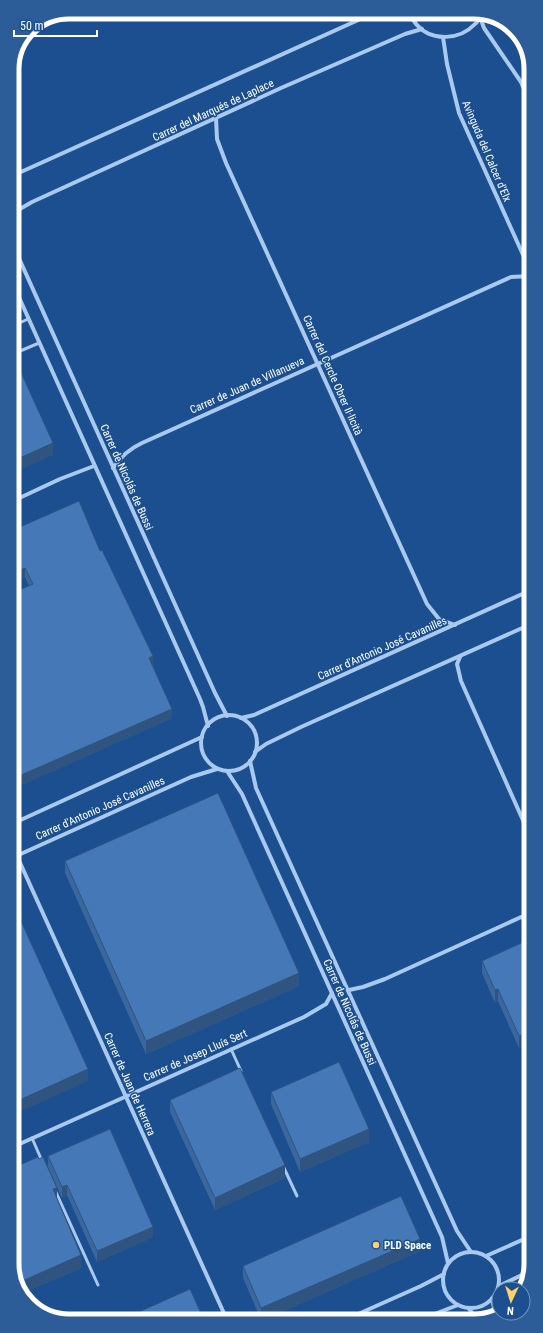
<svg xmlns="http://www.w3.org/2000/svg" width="543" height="1333" font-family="'Roboto Condensed',sans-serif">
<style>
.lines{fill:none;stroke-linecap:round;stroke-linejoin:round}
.service{stroke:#a9c9ee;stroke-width:3}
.minor{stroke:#a9c9ee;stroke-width:4}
.wall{fill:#3a679d}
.shaded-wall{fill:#305480}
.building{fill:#4478b7;stroke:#305480}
.poi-dot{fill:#ffd166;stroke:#1b4f8f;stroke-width:1.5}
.labels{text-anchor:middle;stroke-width:3;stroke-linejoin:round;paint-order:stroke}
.street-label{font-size:11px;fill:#fff;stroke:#1b4f8f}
.poi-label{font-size:11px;font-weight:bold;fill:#fff;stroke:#1b4f8f;text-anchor:start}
.rim{fill:none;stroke:#fff;stroke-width:5}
</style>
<rect width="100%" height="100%" fill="#1b4f8f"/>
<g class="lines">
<g class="service">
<polyline points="13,326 28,319"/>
<polyline points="13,354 39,343"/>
<polyline points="231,1049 241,1071"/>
<polyline points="32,1138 42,1161"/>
<polyline points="284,1168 297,1196"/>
<polyline points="55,1190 98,1285"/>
</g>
<g class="minor">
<path d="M 409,12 C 411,16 414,22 417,25 C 432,42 460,40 475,24 C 478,22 480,17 482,14"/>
<polyline points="480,17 484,28 521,82 528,99"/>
<polyline points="443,37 447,64 459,113 529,268"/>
<polyline points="216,118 217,139 226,163 427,604 439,619 455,625"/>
<polyline points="12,176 376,12"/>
<polyline points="12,195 15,208 12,216"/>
<polyline points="13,213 32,202 281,88 405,34 422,29"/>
<polyline points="13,245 215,693 227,716"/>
<polyline points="13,284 200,699 203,707 208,726"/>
<path d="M 113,468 C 121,456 129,449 142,443 L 511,277 L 529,276"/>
<polyline points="13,501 60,479 94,466"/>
<polyline points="460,657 457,664 461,681 530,836"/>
<circle cx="229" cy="743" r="28"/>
<polyline points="241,718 254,715 529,591"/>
<polyline points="255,752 266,744 301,727 529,625"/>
<polyline points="250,761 256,788 457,1231 471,1252"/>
<polyline points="227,771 242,794 442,1237 448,1263"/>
<polyline points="14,823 202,737"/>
<polyline points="17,856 227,1320"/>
<polyline points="14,857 191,777 217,769"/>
<polyline points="349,990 363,987 385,979 530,913"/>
<polyline points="15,1146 304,1017 326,1004 332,993"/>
<circle cx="471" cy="1280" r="28"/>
<polyline points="486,1256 531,1236"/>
<polyline points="499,1286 528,1272"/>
<polyline points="492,1300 496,1315"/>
<polyline points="469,1309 477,1318"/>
<polyline points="424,1318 458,1305"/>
<polyline points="347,1319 421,1286 444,1274"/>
</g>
</g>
<g class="wall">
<polygon points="13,530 100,551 153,665 172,718 19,786 14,774 13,593 29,586 25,577"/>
<polygon points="65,861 299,986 146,1054 65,873"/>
<polygon points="530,939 519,1048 498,1001 495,1003 482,973 482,961"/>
<polygon points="271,1092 369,1142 300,1172 271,1104"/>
<polygon points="170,1100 285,1178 215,1210 170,1112"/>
<polygon points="48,1156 153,1237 97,1262 67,1195 62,1198 48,1167"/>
<polygon points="15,1167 57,1199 81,1268 23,1293 15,1282"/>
<polygon points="420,1251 263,1320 261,1320 243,1278 243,1266"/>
</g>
<g class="shaded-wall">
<polygon points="53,443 53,455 13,473 13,461"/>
<polygon points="25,568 25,577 13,583 13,573"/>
<polygon points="153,656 153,665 149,667 149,658"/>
<polygon points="172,709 172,718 19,786 19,776"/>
<polygon points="299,973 299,986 146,1054 146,1041"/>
<polygon points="498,989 498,1001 495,1003 495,990"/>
<polygon points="530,1031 530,1043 519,1048 519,1036"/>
<polygon points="88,1069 88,1081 15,1114 15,1102"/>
<polygon points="369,1129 369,1142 300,1172 300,1159"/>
<polygon points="285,1165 285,1178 215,1210 215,1198"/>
<polygon points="67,1185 67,1195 62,1198 62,1187"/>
<polygon points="57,1188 57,1200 53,1189"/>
<polygon points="153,1227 153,1237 97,1262 97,1251"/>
<polygon points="420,1239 420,1251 263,1320 261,1320 261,1308"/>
<polygon points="81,1255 81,1268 23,1293 20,1289 20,1282"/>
</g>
<g class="building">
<polygon points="19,368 53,443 13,461 13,370"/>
<polygon points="79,501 100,551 102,550 153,656 149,658 172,709 19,776 14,764 13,593 33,584 25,568 13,573 13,530"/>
<polygon points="218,793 299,973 146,1041 65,861"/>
<polygon points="16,910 88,1069 15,1102 14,911"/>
<polygon points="530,939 530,1031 519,1036 498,989 495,990 482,961"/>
<polygon points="339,1062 369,1129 300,1159 271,1092"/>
<polygon points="240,1068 285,1165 215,1198 170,1100"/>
<polygon points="110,1129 153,1227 97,1251 67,1185 62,1187 48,1156"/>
<polygon points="38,1157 39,1159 43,1157 57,1188 53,1189 81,1255 20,1282 15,1270 15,1167"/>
<polygon points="401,1196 420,1239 261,1308 243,1266"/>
<polygon points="190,1289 204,1320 121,1320"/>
</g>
<circle class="poi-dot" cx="376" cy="1245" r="4"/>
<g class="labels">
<g class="street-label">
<text transform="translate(213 110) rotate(-25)" y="4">Carrer del Marqués de Laplace</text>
<text transform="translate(487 151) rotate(67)" y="4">Avinguda del Calcer d'Elx</text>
<text transform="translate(333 375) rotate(66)" y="4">Carrer del Cercle Obrer Il·licità</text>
<text transform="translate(247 385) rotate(-24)" y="4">Carrer de Juan de Villanueva</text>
<text transform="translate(127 477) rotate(66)" y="4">Carrer de Nicolás de Bussi</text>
<text transform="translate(382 648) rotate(-24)" y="4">Carrer d'Antonio José Cavanilles</text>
<text transform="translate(100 808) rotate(-24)" y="4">Carrer d'Antonio José Cavanilles</text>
<text transform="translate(350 1012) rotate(66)" y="4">Carrer de Nicolás de Bussi</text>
<text transform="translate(195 1055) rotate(-24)" y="4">Carrer de Josep Lluís Sert</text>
<text transform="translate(130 1084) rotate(66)" y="4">Carrer de Juan de Herrera</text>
</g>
<g class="poi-label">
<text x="384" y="1249">PLD Space</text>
</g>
</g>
<path d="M0 0H543V1333H0ZM69 19H474A50 50 0 0 1 524 69V1264A50 50 0 0 1 474 1314H69A50 50 0 0 1 19 1264V69A50 50 0 0 1 69 19Z" fill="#2d5d98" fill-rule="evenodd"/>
<path class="rim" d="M69 19H474A50 50 0 0 1 524 69V1264A50 50 0 0 1 474 1314H69A50 50 0 0 1 19 1264V69A50 50 0 0 1 69 19Z"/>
<g transform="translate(511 1301) rotate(184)"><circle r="19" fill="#1b4f8f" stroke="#7695bc"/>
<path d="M0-3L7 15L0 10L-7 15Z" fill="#ffd166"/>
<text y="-6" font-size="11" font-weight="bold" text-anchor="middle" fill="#ffffff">N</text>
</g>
<path d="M14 30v6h83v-6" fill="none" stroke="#ffffff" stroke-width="2"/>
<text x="20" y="30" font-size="12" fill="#ffffff" stroke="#1b4f8f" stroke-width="3" paint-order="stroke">50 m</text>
</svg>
